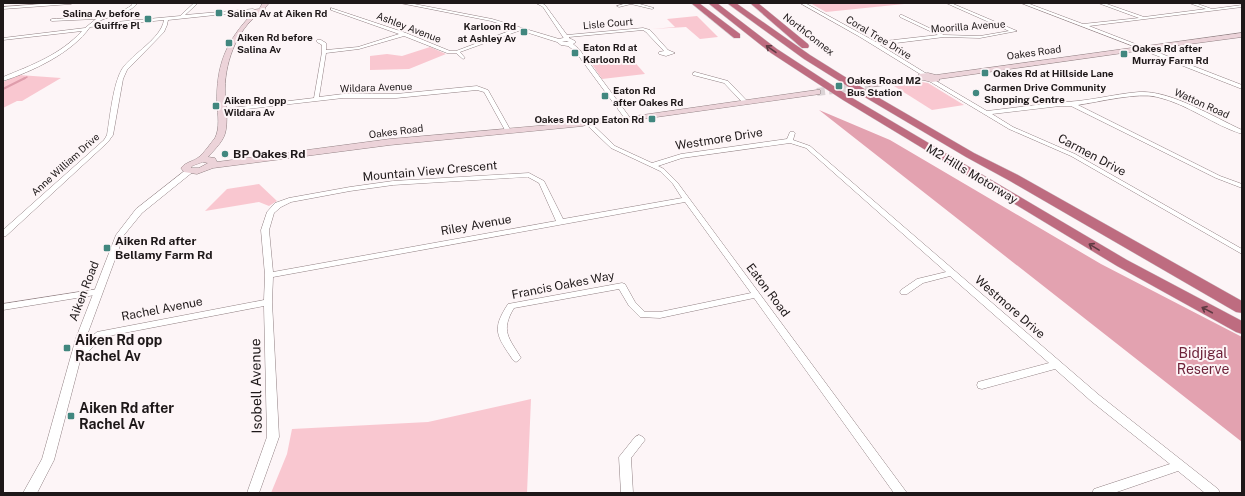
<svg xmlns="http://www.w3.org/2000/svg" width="1245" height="496" font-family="'Public Sans',sans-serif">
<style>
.green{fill:#f9c7d0}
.forest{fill:#e3a2b0}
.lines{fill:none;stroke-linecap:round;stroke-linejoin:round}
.stream-far1{stroke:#de9dab;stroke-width:1.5}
.stream{stroke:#de9dab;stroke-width:2}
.secondary-tunnel{stroke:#dcd4d6;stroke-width:8;stroke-dasharray:8 4;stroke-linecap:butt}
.minor-casing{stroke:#918083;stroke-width:1}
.tertiary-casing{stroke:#918083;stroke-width:1}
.secondary-casing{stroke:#918083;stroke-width:1}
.motorway-casing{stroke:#d6d5d6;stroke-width:1}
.minor{fill:#fff;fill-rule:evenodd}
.tertiary{fill:#fff;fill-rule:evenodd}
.secondary{fill:#ecd3d9;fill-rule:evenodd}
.motorway{fill:#be6c80;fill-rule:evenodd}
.oneway{stroke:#5e3a42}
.poi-dot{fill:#41877f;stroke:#fdf5f7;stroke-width:1.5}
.labels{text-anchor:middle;stroke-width:4;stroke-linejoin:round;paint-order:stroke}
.far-poi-label{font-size:10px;font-weight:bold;fill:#1e1819;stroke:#fdf5f7;text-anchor:start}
.far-street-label{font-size:10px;fill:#1e1819;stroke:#fdf5f7}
.street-label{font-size:12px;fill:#1e1819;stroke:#fdf5f7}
.poi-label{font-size:12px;font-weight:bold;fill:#1e1819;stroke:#fdf5f7;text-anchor:start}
.near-poi-label{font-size:14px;font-weight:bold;fill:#1e1819;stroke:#fdf5f7;text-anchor:start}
.near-park-label{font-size:14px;fill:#6e233a;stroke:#fdf5f7}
.near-street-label{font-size:14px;fill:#1e1819;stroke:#fdf5f7}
</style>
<rect width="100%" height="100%" fill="#fdf5f7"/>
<g class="green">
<polygon points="810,3 914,3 826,12"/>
<polygon points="697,16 718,37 700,39 686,27 652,29 675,27 667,19"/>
<polygon points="430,47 446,54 409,69 370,70 370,56 387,54 402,56"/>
<polygon points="632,59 645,74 602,79 591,63"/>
<polygon points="19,75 61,78 22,101 17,101 3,108 3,82"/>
<polygon points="922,82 928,83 964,105 932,110 894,86"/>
<polygon points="259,184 277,201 269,206 259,202 205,211 227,189"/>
<polygon points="531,399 527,493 271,493 287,454 292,429 428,422"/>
</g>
<polygon class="forest" points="819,110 890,140 1101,264 1242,337 1242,442"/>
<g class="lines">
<polyline class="stream-far1" points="23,79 27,77"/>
<polyline class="stream" points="3,89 25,78"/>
<polyline class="secondary-tunnel" points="817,92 871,85"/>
<g class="minor-casing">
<g id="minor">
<polygon points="54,3 73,3 71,4 3,9 3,7"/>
<path d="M 132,3 L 136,3 L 136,5 C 125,16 107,15 94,24 L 180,16 L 194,3 L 198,3 L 185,15 L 253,9 L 255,10 L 253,11 L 168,20 L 167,25 L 164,32 L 127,70 L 123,79 L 113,135 L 108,142 L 6,236 L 3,236 L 3,230 L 104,140 L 107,135 C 110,117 113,84 122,69 C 133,53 161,39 164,20 L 90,27 C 72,53 33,71 3,81 L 3,77 C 32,65 60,55 82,31 L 3,40 L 3,38 L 85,28 L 96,19 L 52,21 L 50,20 L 52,19 C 76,17 113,20 132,5 Z"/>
<polygon points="536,3 541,3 545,5 567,35 643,28 650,30 668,50 675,53 666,56 659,54 659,52 664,51 646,32 643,30 569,37 569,40 565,40 543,7"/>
<polygon points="627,3 636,3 654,8 652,9 631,4 619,7 617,6"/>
<polygon points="800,3 805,3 876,42 938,35 900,17 900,15 902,15 944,35 980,36 1009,31 946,3 951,3 1017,31 980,38 944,37 880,45 927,74 927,76 925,77 860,37"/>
<polygon points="1021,3 1027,3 1083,24 1139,18 1098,3 1104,3 1144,17 1206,9 1189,3 1195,3 1212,9 1242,5 1242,7 1089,26 1138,45 1138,46 1136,47"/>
<polygon points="331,8 406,33 450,51 456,51 517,28 521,28 521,30 460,52 465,58 463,59 456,53 447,53 404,36 359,49 326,53 319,97 343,94 396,94 477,86 488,90 511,131 510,132 506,132 484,92 477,90 396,98 343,98 220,112 219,111 222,109 314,98 322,52 322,45 317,42 317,40 321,40 326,43 326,50 358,47 399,34 331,10"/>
<polygon points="1145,49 1149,49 1242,85 1242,89 1145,51"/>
<polygon points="695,72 728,81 749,103 744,104 724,83 693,75 693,73"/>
<path d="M 931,78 L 987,111 L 1060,102 C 1087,102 1113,94 1139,92 C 1170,90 1214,117 1242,130 L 1242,134 C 1213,125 1188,104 1157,97 C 1138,92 1099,102 1078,105 L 1220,176 L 1242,184 L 1242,188 L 1216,178 L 1071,106 L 1060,106 L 992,114 L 1013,127 L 1075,154 L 1242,249 L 1242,254 L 1071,156 L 1009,129 L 929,81 L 928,80 Z"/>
<path d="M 592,125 L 594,126 L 615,146 L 652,163 L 681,154 L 787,139 L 790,132 L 794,132 L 795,133 L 793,140 L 810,146 L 1099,395 L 1218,489 L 1220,493 L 1205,493 L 1178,471 L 1114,493 L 1092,493 L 1094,489 L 1170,464 L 1091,401 L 1055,369 L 982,389 L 978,388 L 977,385 L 978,382 L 1049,363 L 950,276 L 923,283 L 907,294 L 901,294 L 900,292 L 901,290 L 917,279 L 946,272 L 806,148 L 790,143 L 682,158 L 658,166 L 664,169 L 677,182 L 907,493 L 894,493 L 754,298 L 660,318 L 640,317 L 629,306 L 619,289 L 514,308 C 500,331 509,338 521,358 L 519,360 L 516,362 L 513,360 C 497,336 491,330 508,304 L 622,283 L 625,284 L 635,302 L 645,312 L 660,312 L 751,293 L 685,202 L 273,277 L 272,302 L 279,437 L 259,493 L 247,493 L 267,437 L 264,306 L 103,337 L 79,361 L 76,363 L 73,361 L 71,359 L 91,337 L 97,332 L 264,300 L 265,275 L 261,230 L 267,212 L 275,203 L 289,198 L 350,187 L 393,181 L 529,173 L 544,181 L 563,219 L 682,198 L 673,184 L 660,171 L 611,148 L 590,128 L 589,127 ZM 528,177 L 539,183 L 556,221 L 273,272 L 269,230 L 274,213 L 281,207 L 291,202 L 350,191 L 393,185 Z"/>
<polygon points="98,289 101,290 102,292 101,294 3,310 3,304"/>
<polygon points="639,435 643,437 645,440 631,458 633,493 621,493 619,457 635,437"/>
</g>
</g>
<g class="tertiary-casing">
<g id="tertiary">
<path d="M 400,3 L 409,3 L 492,19 L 559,39 L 567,37 L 575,41 L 576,42 L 573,44 L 579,49 L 631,119 L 628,121 L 626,120 L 575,51 L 568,46 L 561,45 L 557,42 L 491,21 ZM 566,41 L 569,42 L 562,42 Z"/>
<polygon points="187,169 193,169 194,171 142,213 124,235 86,338 54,460 37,493 23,493 42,459 76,338 116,235 136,209"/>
</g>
</g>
<g class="secondary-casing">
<g id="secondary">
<path d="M 263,3 L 269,3 L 265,8 L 265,10 C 239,24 225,60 225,89 C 225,102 228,116 226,129 C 225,140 215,149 208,157 L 215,158 L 217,162 L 390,139 L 583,122 L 587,124 L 583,126 L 390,145 L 213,168 L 197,174 L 184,172 L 181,168 C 187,161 193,162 199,157 C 204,153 211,143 215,138 C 220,128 218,115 217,104 C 216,65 226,41 253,13 L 251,11 L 252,10 L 259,9 ZM 203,162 L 208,163 L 199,168 L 191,168 L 192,166 Z"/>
<polygon points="1242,33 1242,37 1152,49 1151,51 1137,51 939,79 939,81 932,82 923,80 871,87 867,85 871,83 919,76 919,74 928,73 936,75 1131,48 1132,46 1146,46"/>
<polygon points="817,90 820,90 820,94 628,121 595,123 591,121 595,119 628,117"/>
</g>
</g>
<g class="motorway-casing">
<g id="motorway">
<polygon points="691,3 699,3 740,34 740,38 734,38"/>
<polygon points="708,3 717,3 777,49 849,96 1127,260 1242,321 1242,334 1236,332 1117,266 843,100 771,53"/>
<polygon points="727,3 736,3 810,55 874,95 974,153 1018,175 1242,301 1242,313 1236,312 1010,181 966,157 868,99 804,59"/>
<polygon points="750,3 758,3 808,44 809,46 808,48 802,48"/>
</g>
</g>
<use href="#minor" class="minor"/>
<use href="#tertiary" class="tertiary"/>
<use href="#secondary" class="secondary"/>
<use href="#motorway" class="motorway"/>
</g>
<defs><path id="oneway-shaft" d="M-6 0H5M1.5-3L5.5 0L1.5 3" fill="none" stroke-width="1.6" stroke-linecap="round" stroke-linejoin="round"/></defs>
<g class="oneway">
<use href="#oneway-shaft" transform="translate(771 49) rotate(-145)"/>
<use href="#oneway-shaft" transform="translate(1094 247) rotate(-149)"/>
<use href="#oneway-shaft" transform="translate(1207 310) rotate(-152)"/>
</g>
<g class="poi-dot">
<rect x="215" y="9" width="8" height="8" rx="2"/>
<rect x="144" y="15" width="8" height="8" rx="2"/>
<rect x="520" y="28" width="8" height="8" rx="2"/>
<rect x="225" y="39" width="8" height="8" rx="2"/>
<rect x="571" y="49" width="8" height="8" rx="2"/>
<rect x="1120" y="50" width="8" height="8" rx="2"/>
<rect x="981" y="69" width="8" height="8" rx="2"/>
<rect x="835" y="82" width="8" height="8" rx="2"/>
<circle cx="976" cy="93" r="4"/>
<rect x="601" y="92" width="8" height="8" rx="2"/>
<rect x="212" y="102" width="8" height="8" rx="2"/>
<rect x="648" y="115" width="8" height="8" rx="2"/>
<circle cx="225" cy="154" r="4"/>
<rect x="103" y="244" width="8" height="8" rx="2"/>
<rect x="63" y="344" width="8" height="8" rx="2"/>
<rect x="67" y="412" width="8" height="8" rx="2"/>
</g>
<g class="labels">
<g class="far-poi-label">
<text x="140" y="17" text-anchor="end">Salina Av before<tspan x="140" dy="12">Guiffre Pl</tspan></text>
<text x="227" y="17">Salina Av at Aiken Rd</text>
<text x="516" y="30" text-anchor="end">Karloon Rd<tspan x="516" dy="12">at Ashley Av</tspan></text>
<text x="237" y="41">Aiken Rd before<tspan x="237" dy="12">Salina Av</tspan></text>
<text x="583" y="51">Eaton Rd at<tspan x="583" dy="12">Karloon Rd</tspan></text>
<text x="1132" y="52">Oakes Rd after<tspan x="1132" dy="12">Murray Farm Rd</tspan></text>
<text x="993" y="77">Oakes Rd at Hillside Lane</text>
<text x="847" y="84">Oakes Road M2<tspan x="847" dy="12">Bus Station</tspan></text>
<text x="984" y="91">Carmen Drive Community<tspan x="984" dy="12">Shopping Centre</tspan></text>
<text x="613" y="94">Eaton Rd<tspan x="613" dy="12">after Oakes Rd</tspan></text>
<text x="224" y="104">Aiken Rd opp<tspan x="224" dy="12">Wildara Av</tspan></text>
<text x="644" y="123" text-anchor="end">Oakes Rd opp Eaton Rd</text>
</g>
<g class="far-street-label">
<text transform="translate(608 23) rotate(-5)" y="4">Lisle Court</text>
<text transform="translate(968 26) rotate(-4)" y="4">Moorilla Avenue</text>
<text transform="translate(409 27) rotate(21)" y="4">Ashley Avenue</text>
<text transform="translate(809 34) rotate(38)" y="4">NorthConnex</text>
<text transform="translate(879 37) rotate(31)" y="4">Coral Tree Drive</text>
<text transform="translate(1034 52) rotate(-8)" y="4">Oakes Road</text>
<text transform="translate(376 87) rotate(-2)" y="4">Wildara Avenue</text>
<text transform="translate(1202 103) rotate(24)" y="4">Watton Road</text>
<text transform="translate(396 131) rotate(-7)" y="4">Oakes Road</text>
<text transform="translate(65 164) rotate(-42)" y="4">Anne William Drive</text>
</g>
<g class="street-label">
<text transform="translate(719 139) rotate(-9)" y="4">Westmore Drive</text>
<text transform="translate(1092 155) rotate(28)" y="4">Carmen Drive</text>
<text transform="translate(430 171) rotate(-5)" y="4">Mountain View Crescent</text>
<text transform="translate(972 174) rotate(31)" y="4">M2 Hills Motorway</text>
<text transform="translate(476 225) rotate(-10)" y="4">Riley Avenue</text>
<text transform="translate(563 285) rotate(-11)" y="4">Francis Oakes Way</text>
<text transform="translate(768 290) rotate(53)" y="4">Eaton Road</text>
<text transform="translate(84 291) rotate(-69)" y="4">Aiken Road</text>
<text transform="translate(1010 307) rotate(41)" y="4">Westmore Drive</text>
<text transform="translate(162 309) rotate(-11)" y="4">Rachel Avenue</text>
</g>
<g class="poi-label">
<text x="233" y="158">BP Oakes Rd</text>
<text x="115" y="245">Aiken Rd after<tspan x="115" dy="14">Bellamy Farm Rd</tspan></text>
</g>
<g class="near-poi-label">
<text x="75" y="345">Aiken Rd opp<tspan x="75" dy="16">Rachel Av</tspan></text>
<text x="79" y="413">Aiken Rd after<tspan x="79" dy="16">Rachel Av</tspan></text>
</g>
<g class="near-park-label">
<text x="1203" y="358">Bidjigal<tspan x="1203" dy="16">Reserve</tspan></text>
</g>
<g class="near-street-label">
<text transform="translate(256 386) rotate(-91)" y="5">Isobell Avenue</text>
</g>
</g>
<rect width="1245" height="496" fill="none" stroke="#1e1819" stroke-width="8"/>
</svg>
